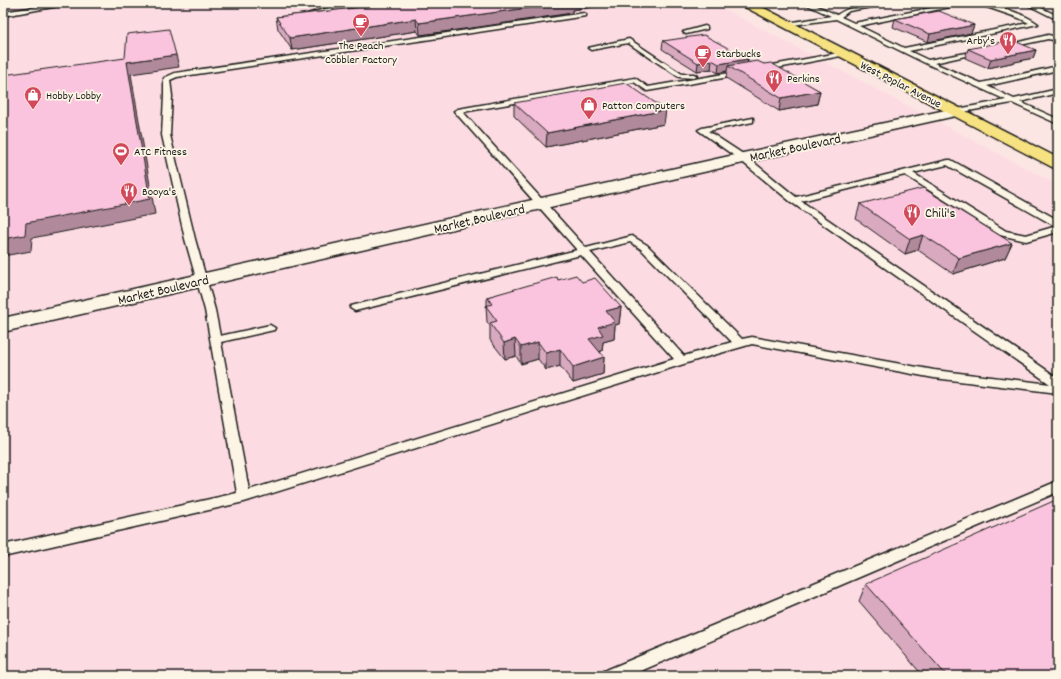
<svg xmlns="http://www.w3.org/2000/svg" width="1061" height="679" font-family="Dekko,sans-serif">
<style>
.built{fill:#fcdce2}
.lines{fill:none;stroke-linecap:round;stroke-linejoin:round}
.lane-casing{stroke:#1c1c1c;stroke-width:3}
.secondary-casing{stroke:#1c1c1c;stroke-width:3}
.primary-casing{stroke:#1c1c1c;stroke-width:3}
.lane{fill:#fcf5e5;fill-rule:evenodd}
.secondary{fill:#fcf5e5;fill-rule:evenodd}
.primary{fill:#f7e281;fill-rule:evenodd}
.rail-casing{stroke:#1c1c1c;stroke-width:2.5}
.rail{stroke:#fcf5e5;stroke-width:1.5;stroke-dasharray:5;stroke-linecap:butt}
.wall{fill:#d8a9bf;stroke:#1c1c1c}
.shaded-wall{fill:#b0899b;stroke:#1c1c1c}
.building{fill:#fbc4de;stroke:#1c1c1c}
.labels{text-anchor:middle;stroke-width:3.5;stroke-linejoin:round;paint-order:stroke}
.far-poi-label{font-size:12px;fill:#1c1c1c;stroke:#fcf5e5;text-anchor:start}
.far-street-label{font-size:12px;fill:#1c1c1c;stroke:#fcf5e5}
.street-label{font-size:14px;fill:#1c1c1c;stroke:#fcf5e5}
.poi-label{font-size:14px;fill:#1c1c1c;stroke:#fcf5e5;text-anchor:start}
</style>
<rect width="100%" height="100%" fill="#fce6e3"/>
<filter id="ink" filterUnits="userSpaceOnUse"><feTurbulence type="fractalNoise" baseFrequency=".025" numOctaves="2"/><feDisplacementMap in="SourceGraphic" scale="8" xChannelSelector="R" yChannelSelector="G"/><feConvolveMatrix kernelMatrix="1 2 1 2 8 2 1 2 1" color-interpolation-filters="sRGB"/></filter>
<g filter="url(#ink)">
<polygon class="built" points="3,3 713,3 1058,185 1058,676 3,676"/>
<g class="lines">
<g class="lane-casing">
<g id="lane">
<polygon points="62,3 76,3 3,16 3,12"/>
<polygon points="331,3 337,3 332,10 299,19 296,17 328,8"/>
<polygon points="659,3 670,3 659,5"/>
<path d="M 803,3 L 811,3 L 837,15 C 852,4 876,3 895,3 L 849,11 L 841,17 L 854,23 L 957,3 L 969,3 L 859,26 L 904,48 L 1029,23 L 1019,18 L 975,3 C 991,3 1026,14 1038,24 L 909,51 L 928,60 L 983,50 L 983,52 L 934,63 L 981,83 L 1058,66 L 1058,70 L 987,86 L 1014,99 L 1058,89 L 1058,93 L 1020,102 L 1058,119 L 1058,124 L 1012,103 L 952,114 L 952,110 L 1006,100 L 925,63 L 836,19 L 785,26 L 785,24 L 787,23 L 831,16 Z"/>
<polygon points="1024,3 1031,3 1058,16 1058,20"/>
<path d="M 584,13 L 586,14 L 586,16 L 177,77 L 170,80 L 172,96 L 170,135 L 195,239 L 215,310 L 220,336 L 270,325 L 275,328 L 274,330 L 221,342 L 249,490 L 674,359 L 581,255 L 355,311 L 350,308 L 351,306 L 577,250 L 454,111 L 458,109 L 635,78 L 648,87 L 741,71 L 744,73 L 741,75 L 647,91 L 634,82 L 463,112 L 586,248 L 632,236 L 647,245 L 742,339 L 752,337 L 934,370 L 1050,384 L 791,202 L 740,160 L 698,130 L 702,128 L 753,118 L 753,122 L 708,131 L 746,156 L 796,197 L 948,160 L 951,160 L 1058,220 L 1058,232 L 1026,241 L 1000,235 L 905,175 L 801,201 L 1058,378 L 1058,393 L 934,378 L 752,344 L 703,358 L 244,502 L 3,557 L 3,545 L 237,493 L 205,310 L 185,239 L 162,135 L 164,96 L 164,78 L 175,73 ZM 947,165 L 1055,226 L 1057,226 L 1026,235 L 1006,231 L 913,173 ZM 630,242 L 641,249 L 732,342 L 684,356 L 590,252 Z"/>
<polygon points="705,26 707,27 707,29 686,34 683,32"/>
<polygon points="1048,35 1058,37 1058,41 1048,39 1006,48 1003,46"/>
<polygon points="629,39 682,74 694,74 697,76 694,78 679,77 628,43 591,50 588,48"/>
<polygon points="844,52 847,54 846,55 762,71 759,69 762,67"/>
<polygon points="1058,481 1058,492 629,676 602,676 604,671"/>
</g>
</g>
<g class="secondary-casing">
<polygon id="secondary" points="955,108 960,109 962,112 960,115 743,163 3,332 3,318 743,153"/>
</g>
<g class="primary-casing">
<polygon id="primary" points="739,3 754,3 1058,158 1058,169 1052,167 741,5"/>
</g>
<use href="#lane" class="lane"/>
<use href="#secondary" class="secondary"/>
<use href="#primary" class="primary"/>
<g class="rail-casing">
<polyline id="rail" points="1056,3 1058,4"/>
</g>
<use href="#rail" class="rail"/>
</g>
<g class="wall">
<polygon points="388,3 619,3 572,10 572,13 479,27 420,35 417,31 292,50 278,29 276,17 389,4"/>
<polygon points="895,19 974,25 971,33 928,42 893,27"/>
<polygon points="663,41 748,59 747,62 764,64 820,91 817,104 779,111 726,78 727,71 718,73 711,69 697,71 662,49"/>
<polygon points="968,49 1036,50 1033,58 988,68 965,58"/>
<polygon points="514,103 664,124 546,147 514,116"/>
<polygon points="860,204 1012,243 1005,258 953,274 918,250 905,254 856,219"/>
<polygon points="558,280 582,282 621,307 619,324 615,325 614,339 603,342 602,351 600,352 604,357 603,374 573,383 560,366 546,370 538,359 521,364 516,356 505,359 490,340 490,326 487,322 486,306 487,305 487,297"/>
<polygon points="866,584 1058,676 923,676 859,601"/>
</g>
<g class="shaded-wall">
<polygon points="563,3 619,3 572,10 572,13 479,27 420,35 419,23"/>
<polygon points="416,19 417,31 292,50 290,38"/>
<polygon points="974,25 971,33 928,42 930,34"/>
<polygon points="1036,50 1033,58 988,68 991,59"/>
<polygon points="176,55 179,67 131,74 155,214 32,238 31,251 3,256 3,239 26,223 127,62"/>
<polygon points="748,59 746,68 728,66 727,71 718,73 719,64"/>
<polygon points="712,60 711,69 697,71 698,63"/>
<polygon points="820,91 817,104 779,111 781,98"/>
<polygon points="666,110 664,124 546,147 547,133"/>
<polygon points="923,235 918,250 905,254 910,239"/>
<polygon points="1012,243 1005,258 953,274 959,258"/>
<polygon points="621,307 619,324 615,325 614,339 603,342 602,351 588,356 589,339 598,327 606,311"/>
<polygon points="515,339 516,356 505,359 504,343"/>
<polygon points="538,342 538,359 521,364 521,347"/>
<polygon points="560,349 560,366 546,370 546,353"/>
<polygon points="604,357 603,374 573,383 573,367"/>
</g>
<g class="building">
<polygon points="398,3 563,3 419,23 416,19 290,38 276,17"/>
<polygon points="939,11 974,25 930,34 895,19"/>
<polygon points="169,29 176,55 127,62 150,199 26,223 25,235 3,239 3,75 125,58 127,34"/>
<polygon points="704,35 748,59 719,64 712,60 698,63 663,41"/>
<polygon points="1012,40 1036,50 991,59 968,49"/>
<polygon points="757,61 764,64 771,63 820,91 781,98 728,66"/>
<polygon points="626,83 666,110 547,133 514,103"/>
<polygon points="923,188 1012,243 959,258 923,235 910,239 860,204"/>
<polygon points="576,275 582,282 595,278 621,307 606,311 615,322 598,327 603,335 589,339 604,357 573,367 560,349 546,353 538,342 521,347 515,339 504,343 490,323 497,321 486,306 492,304 487,297 557,277 558,280"/>
<polygon points="1058,499 1058,676 947,676 866,584"/>
</g>
</g>
<defs>
<g id="cafe-pin" transform="scale(0.9)"><path d="M0 17L-7.5 6A9.5 9.5 0 1 1 7.5 6Z" fill="#d1495b" stroke="#fcf5e5"/><path d="M-5.5-4.5H6V0H3Q3 3.5 0 3.5H-2.5Q-5.5 3.5-5.5 0ZM3-3.2v2h1.7v-2ZM-6 4.5H4V6H-6Z" fill="#fff"/></g>
<g id="restaurant-pin" transform="scale(0.9)"><path d="M0 17L-7.5 6A9.5 9.5 0 1 1 7.5 6Z" fill="#d1495b" stroke="#fcf5e5"/><path d="M-5-6h1v4h1v-4h1v4h1v-4h1v5L-1.5 .5V6h-2V.5L-5-1ZM5-6V6H3V1.5H1.5Q1.5-4 5-6Z" fill="#fff"/></g>
<g id="shop-pin" transform="scale(0.9)"><path d="M0 17L-7.5 6A9.5 9.5 0 1 1 7.5 6Z" fill="#d1495b" stroke="#fcf5e5"/><path d="M-5-2.5h2.3a2.7 3.5 0 0 1 5.4 0H5L5.5 6h-11ZM-1.5-2.5h3a1.5 2.3 0 0 0-3 0Z" fill="#fff"/></g>
<g id="stadium-pin" transform="scale(0.9)"><path d="M0 17L-7.5 6A9.5 9.5 0 1 1 7.5 6Z" fill="#d1495b" stroke="#fcf5e5"/><path d="M0-5a6.5 5 0 1 0 0 10a6.5 5 0 1 0 0-10ZM-3.5-1.8h7v3.6h-7Z" fill="#fff"/></g>
</defs>
<g fill-rule="evenodd">
<use href="#cafe-pin" x="361" y="22"/>
<use href="#restaurant-pin" x="1008" y="40"/>
<use href="#cafe-pin" x="703" y="53"/>
<use href="#restaurant-pin" x="774" y="78"/>
<use href="#shop-pin" x="33" y="95"/>
<use href="#shop-pin" x="589" y="105"/>
<use href="#stadium-pin" x="121" y="151"/>
<use href="#restaurant-pin" x="129" y="191"/>
<use href="#restaurant-pin" x="912" y="212"/>
</g>
<g class="labels">
<g class="far-poi-label">
<text x="995" y="44" text-anchor="end">Arby's</text>
<text x="361" y="49" text-anchor="middle">The Peach<tspan x="361" dy="14">Cobbler Factory</tspan></text>
<text x="716" y="57">Starbucks</text>
<text x="787" y="82">Perkins</text>
<text x="46" y="99">Hobby Lobby</text>
<text x="602" y="109">Patton Computers</text>
<text x="134" y="155">ATC Fitness</text>
<text x="142" y="195">Booya's</text>
</g>
<g class="far-street-label">
<text transform="translate(901 84) rotate(27)" y="4">West Poplar Avenue</text>
</g>
<g class="street-label">
<text transform="translate(795 147) rotate(-12)" y="5">Market Boulevard</text>
<text transform="translate(479 218) rotate(-13)" y="5">Market Boulevard</text>
<text transform="translate(163 289) rotate(-13)" y="5">Market Boulevard</text>
</g>
<g class="poi-label">
<text x="925" y="217">Chili's</text>
</g>
</g>
<rect width="1061" height="679" fill="none" stroke="#fcf5e5" stroke-width="16"/>
<rect x="8" y="8" width="1045" height="663" fill="none" stroke="#1c1c1c" stroke-width="1.5" filter="url(#ink)"/>
</svg>
